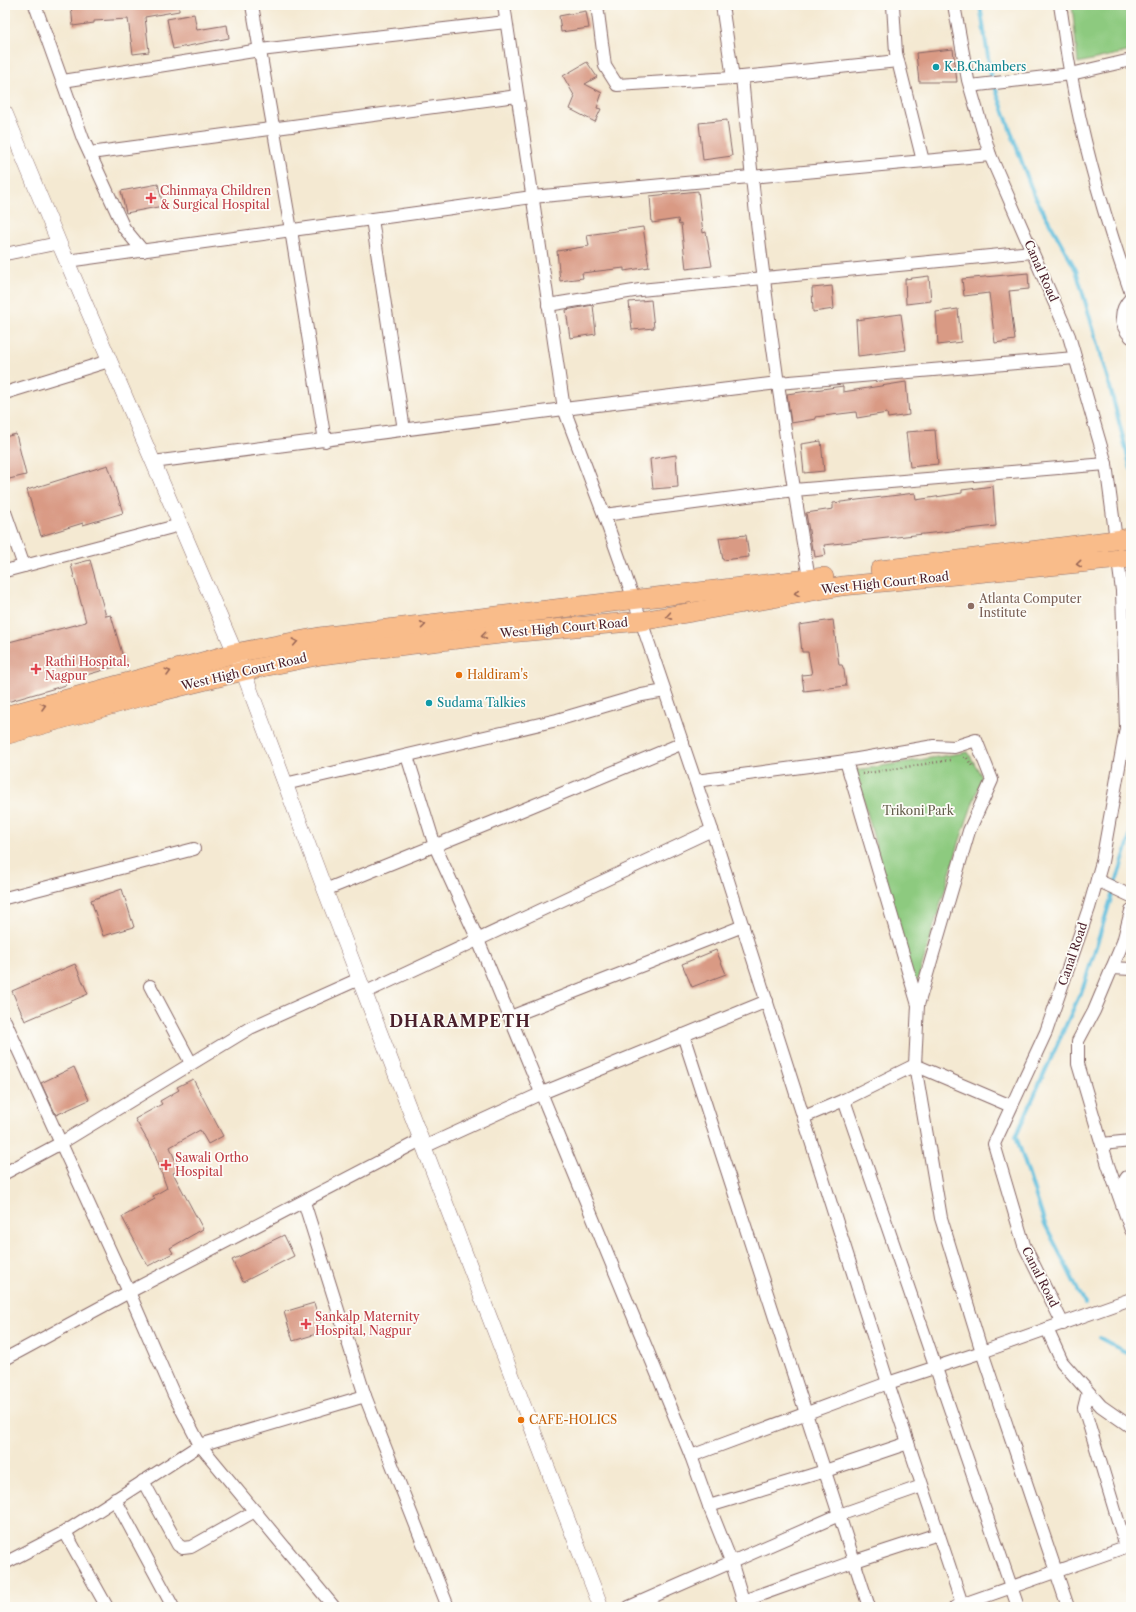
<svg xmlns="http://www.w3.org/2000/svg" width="1136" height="1612" font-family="'Libre Caslon Text',serif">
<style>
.green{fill:#8dca7f;stroke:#6c7455}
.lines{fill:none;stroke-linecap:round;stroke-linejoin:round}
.stream{stroke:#5ebddc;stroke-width:4}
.building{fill:#d99a84}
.minor-casing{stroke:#866665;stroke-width:14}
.tertiary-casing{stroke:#866665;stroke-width:16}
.primary-casing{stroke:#866665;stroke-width:20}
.path{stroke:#866665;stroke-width:2.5;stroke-dasharray:1 3;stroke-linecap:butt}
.minor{stroke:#fff;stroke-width:12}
.tertiary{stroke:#fff;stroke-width:15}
.primary{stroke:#f9bc8a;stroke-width:19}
.oneway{stroke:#996656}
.culture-dot{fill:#0f9aa8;stroke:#fdfcf7;stroke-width:1.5}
.health-dot{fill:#e0444e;stroke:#fdfcf7;stroke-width:1.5}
.education-dot{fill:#8d6e63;stroke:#fdfcf7;stroke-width:1.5}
.food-dot{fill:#e8710a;stroke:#fdfcf7;stroke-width:1.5}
.labels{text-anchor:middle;stroke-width:3.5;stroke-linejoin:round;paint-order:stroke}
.culture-label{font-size:12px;fill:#0d838f;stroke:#fdfcf7;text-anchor:start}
.health-label{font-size:12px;fill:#be3a42;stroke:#fdfcf7;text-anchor:start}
.street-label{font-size:12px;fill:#4a1f2b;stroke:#fdfcf7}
.education-label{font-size:12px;fill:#785e54;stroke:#fdfcf7;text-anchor:start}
.food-label{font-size:12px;fill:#c56008;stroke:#fdfcf7;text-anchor:start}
.park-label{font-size:12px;fill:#615b48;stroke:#fdfcf7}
.district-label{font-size:16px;font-weight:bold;letter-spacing:1px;fill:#4a1f2b;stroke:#fdfcf7}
</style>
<rect width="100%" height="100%" fill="#fdfcf7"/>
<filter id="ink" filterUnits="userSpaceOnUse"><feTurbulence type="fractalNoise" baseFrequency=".025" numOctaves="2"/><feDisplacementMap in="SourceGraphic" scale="8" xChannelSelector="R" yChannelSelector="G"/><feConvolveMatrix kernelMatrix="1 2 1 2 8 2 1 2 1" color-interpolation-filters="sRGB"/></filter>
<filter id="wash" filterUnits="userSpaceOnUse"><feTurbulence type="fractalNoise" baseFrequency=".012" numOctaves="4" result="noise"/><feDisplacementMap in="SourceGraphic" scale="16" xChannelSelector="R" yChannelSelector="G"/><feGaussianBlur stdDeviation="0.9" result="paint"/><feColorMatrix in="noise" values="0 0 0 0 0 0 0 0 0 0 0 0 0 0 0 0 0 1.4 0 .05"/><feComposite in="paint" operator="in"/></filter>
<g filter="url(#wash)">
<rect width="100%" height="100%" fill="#f4e9d2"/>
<g class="green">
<polygon points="1072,5 1131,5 1131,51 1078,63"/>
<polygon points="968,752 982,777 960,840 914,992 856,770"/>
</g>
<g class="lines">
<g class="stream">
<polyline points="980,5 991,76 1033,193 1076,270 1110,387 1131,469"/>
<polyline points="1085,1304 1045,1224 1016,1136 1084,985 1129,841 1131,827"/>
<polyline points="1100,1338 1131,1355"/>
</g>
</g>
<g id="blocks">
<g class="building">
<polygon points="71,5 179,5 179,11 145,17 149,52 133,54 128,19 94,21 94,23 73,26"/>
<polygon points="586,11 589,28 561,32 559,16"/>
<polygon points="194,14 197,30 227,25 229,38 173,49 167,19"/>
<polygon points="953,49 957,82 919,82 916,53"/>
<polygon points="587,62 597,77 585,84 602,93 597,108 601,109 595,122 570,109 575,97 563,76"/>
<polygon points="727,120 732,156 703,160 699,123"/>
<polygon points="158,184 163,206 126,213 121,191"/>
<polygon points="698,191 703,233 706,232 712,266 686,269 681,224 679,225 678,219 652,223 650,196"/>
<polygon points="643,227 649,267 624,271 624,268 582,273 583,278 560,281 557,251 589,246 587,235"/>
<polygon points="1028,273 1029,289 1009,291 1015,340 995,343 989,293 964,296 962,279"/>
<polygon points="929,276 931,301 906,304 905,279"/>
<polygon points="832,286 834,309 813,312 812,288"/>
<polygon points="651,300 654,328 632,330 629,302"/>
<polygon points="593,305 596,334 570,338 566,310"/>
<polygon points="958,309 961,342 938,345 936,312"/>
<polygon points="901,314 906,350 858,356 856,320"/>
<polygon points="906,382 909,415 888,418 887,413 857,418 856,412 815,417 816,419 791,423 787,394 843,386 843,392"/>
<polygon points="935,430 938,464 910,467 906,432"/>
<polygon points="16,434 26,475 5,480 5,437"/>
<polygon points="821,441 824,471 804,473 801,444"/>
<polygon points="676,455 678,487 653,489 650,459"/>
<polygon points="108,465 123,513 83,525 83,523 41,536 27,490"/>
<polygon points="993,486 996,526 824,545 826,555 815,557 814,549 812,549 806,513 833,509 833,503 915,493 916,500 962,493 962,490"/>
<polygon points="746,535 749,557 723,560 719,538"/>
<polygon points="90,560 106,616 111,615 125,664 65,681 66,685 7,702 5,695 5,646 9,645 9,642 86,622 71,565"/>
<polygon points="833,620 839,665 842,665 844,670 846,686 804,691 802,675 812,674 808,652 802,652 799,625"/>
<polygon points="122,889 134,927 103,936 91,900"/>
<polygon points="716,950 726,974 692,987 682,964"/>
<polygon points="75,964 88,994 25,1021 12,991"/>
<polygon points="74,1067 89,1100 56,1115 41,1083"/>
<polygon points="193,1079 223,1136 208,1144 200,1130 170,1147 179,1170 173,1173 203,1229 170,1248 173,1253 148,1266 122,1217 155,1199 153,1196 167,1188 153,1150 135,1119 162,1104 160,1101 179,1090 177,1087"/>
<polygon points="284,1235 294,1256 243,1282 232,1260"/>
<polygon points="314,1303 323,1332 293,1341 284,1312"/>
</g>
</g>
</g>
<g filter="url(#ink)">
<use href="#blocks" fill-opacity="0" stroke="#866665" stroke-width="1"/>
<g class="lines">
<g class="minor-casing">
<g id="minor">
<polyline points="35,5 83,139 124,228 143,251"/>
<polyline points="252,5 291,230 325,441"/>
<polyline points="504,5 564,409 604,515 634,600 712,830 888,1383 963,1607"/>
<polyline points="597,5 605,66 617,85 733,78"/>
<path d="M 722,5 L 733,78 L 742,77 C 757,245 780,412 809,578"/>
<polyline points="893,5 896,53 923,161"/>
<polyline points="954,5 968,80 990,155 1069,336 1106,464 1116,540"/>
<path d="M 1060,5 C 1064,28 1066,52 1071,75 C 1084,148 1106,222 1131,293"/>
<polyline points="742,77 898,61"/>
<polyline points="63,81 260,50 506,22"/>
<polyline points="970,86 1071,74 1131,60"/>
<polyline points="90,153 517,96"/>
<polyline points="372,219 404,430"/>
<polyline points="5,254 59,243"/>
<polyline points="67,261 532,197 990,155"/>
<path d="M 1131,298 C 1119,310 1119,325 1131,337"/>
<polyline points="548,305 640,290 1032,252"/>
<polyline points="5,393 109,361"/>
<polyline points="153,462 564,409 778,383 1075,358"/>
<polyline points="5,512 24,566"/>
<polyline points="604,515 794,490 1106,464"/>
<polyline points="5,571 180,525"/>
<polyline points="407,756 435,846 478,940 691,1456 709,1506 731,1561 745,1607"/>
<polyline points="846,761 918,1005 915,1065 941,1218 982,1352 1068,1607"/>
<polyline points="696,781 846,761 934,746 954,747 976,740 992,780 969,831 918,1005"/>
<polyline points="285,784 557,720 642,695 665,691"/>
<polyline points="1097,880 1131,896"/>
<polyline points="325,890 508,816 683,743"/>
<polyline points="5,898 194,849"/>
<polyline points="1131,911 1123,942 1094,1011 1078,1041 1078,1064 1108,1165 1131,1230"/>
<polyline points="1112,968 1131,969"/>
<polyline points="150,986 191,1063"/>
<polyline points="364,993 712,830"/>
<polyline points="510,1017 743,926"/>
<polyline points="5,1021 129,1292 174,1395 200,1445 334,1607"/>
<polyline points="683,1035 869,1607"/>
<polyline points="1011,1106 915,1065 844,1100 1018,1607"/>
<polyline points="804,1117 844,1100"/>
<polyline points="1102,1144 1131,1141"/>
<polyline points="424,1147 542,1093 767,1001"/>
<polyline points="5,1173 61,1143 250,1028 359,979"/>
<polyline points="1131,1177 1127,1177 1125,1180 1131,1198"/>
<polyline points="304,1202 365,1396 448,1607"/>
<polyline points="1063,1324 1024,1245 994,1144 1046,1032 1089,908 1102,862 1126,728 1122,591 1118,560"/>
<polyline points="1047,1329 1062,1362 1101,1406 1131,1427"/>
<polyline points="5,1359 129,1292 421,1140"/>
<polyline points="1088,1392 1084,1408 1126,1547"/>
<polyline points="691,1456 888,1383 982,1352 1131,1299"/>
<polyline points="143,1481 178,1545 183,1548 191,1547 255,1511"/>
<polyline points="115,1499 173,1607"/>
<polyline points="709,1506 825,1471 908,1443"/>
<polyline points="65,1532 107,1607"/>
<polyline points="5,1563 65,1532 200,1445 365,1396"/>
<polyline points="743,1601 855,1561 938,1534"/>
<polyline points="629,1607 839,1515 922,1486"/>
<polyline points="955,1607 1131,1545"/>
</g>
</g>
<g class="tertiary-casing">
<polyline id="tertiary" points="5,113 59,243 243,671 325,890 601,1607"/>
</g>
<g class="primary-casing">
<g id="primary">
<polyline points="880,570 1131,538"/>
<polyline points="5,716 235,653 319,637 824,577"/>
<polyline points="5,735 146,695 243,671 321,655 509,633 641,621 842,586 1131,558"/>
</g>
</g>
<g class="path">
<polyline points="963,758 967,758 972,766"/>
<polyline points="862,774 950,760"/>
</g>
<use href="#minor" class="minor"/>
<use href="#tertiary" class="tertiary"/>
<use href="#primary" class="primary"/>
</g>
<defs><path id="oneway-chevron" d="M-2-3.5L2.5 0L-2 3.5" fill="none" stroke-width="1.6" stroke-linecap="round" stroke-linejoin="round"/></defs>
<g class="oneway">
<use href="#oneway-chevron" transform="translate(1079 564) rotate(175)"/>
<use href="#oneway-chevron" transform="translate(797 593) rotate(171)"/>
<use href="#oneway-chevron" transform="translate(669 616) rotate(170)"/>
<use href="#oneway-chevron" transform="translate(423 625) rotate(-7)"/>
<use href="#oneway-chevron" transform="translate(484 636) rotate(173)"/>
<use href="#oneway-chevron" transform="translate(295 642) rotate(-11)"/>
<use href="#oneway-chevron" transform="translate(168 672) rotate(-15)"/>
<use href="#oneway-chevron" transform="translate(43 706) rotate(-15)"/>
</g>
</g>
<g class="culture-dot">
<circle cx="936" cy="67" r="4"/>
<circle cx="429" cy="703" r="4"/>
</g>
<g class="health-dot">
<path d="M149 192h4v4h4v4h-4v4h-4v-4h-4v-4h4z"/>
<path d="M34 663h4v4h4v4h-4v4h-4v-4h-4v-4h4z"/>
<path d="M164 1159h4v4h4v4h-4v4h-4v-4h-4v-4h4z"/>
<path d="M304 1318h4v4h4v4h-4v4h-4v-4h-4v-4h4z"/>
</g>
<circle class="education-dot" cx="971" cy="606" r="4"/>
<g class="food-dot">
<circle cx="459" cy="675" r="4"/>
<circle cx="521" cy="1420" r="4"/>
</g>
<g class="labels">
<g class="culture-label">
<text x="944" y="71">K.B.Chambers</text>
<text x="437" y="707">Sudama Talkies</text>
</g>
<g class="health-label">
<text x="160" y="195">Chinmaya Children<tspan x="160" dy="14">&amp; Surgical Hospital</tspan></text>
<text x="45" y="666">Rathi Hospital,<tspan x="45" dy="14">Nagpur</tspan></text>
<text x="175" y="1162">Sawali Ortho<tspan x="175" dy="14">Hospital</tspan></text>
<text x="315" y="1321">Sankalp Maternity<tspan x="315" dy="14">Hospital, Nagpur</tspan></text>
</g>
<g class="street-label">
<text transform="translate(1041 271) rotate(66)" y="4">Canal Road</text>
<text transform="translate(885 583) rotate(-6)" y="4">West High Court Road</text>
<text transform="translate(564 628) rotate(-5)" y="4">West High Court Road</text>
<text transform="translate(244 672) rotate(-13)" y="4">West High Court Road</text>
<text transform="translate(1073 954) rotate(-71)" y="4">Canal Road</text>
<text transform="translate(1040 1277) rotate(63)" y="4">Canal Road</text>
</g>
<g class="education-label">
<text x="979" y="603">Atlanta Computer<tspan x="979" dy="14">Institute</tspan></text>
</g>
<g class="food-label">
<text x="467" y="679">Haldiram's</text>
<text x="529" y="1424">CAFE-HOLICS</text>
</g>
<g class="park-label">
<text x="918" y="815">Trikoni Park</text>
</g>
<g class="district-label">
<text x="460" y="1027">DHARAMPETH</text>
</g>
</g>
<rect width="1136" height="1612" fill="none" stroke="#fdfcf7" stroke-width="20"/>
</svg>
